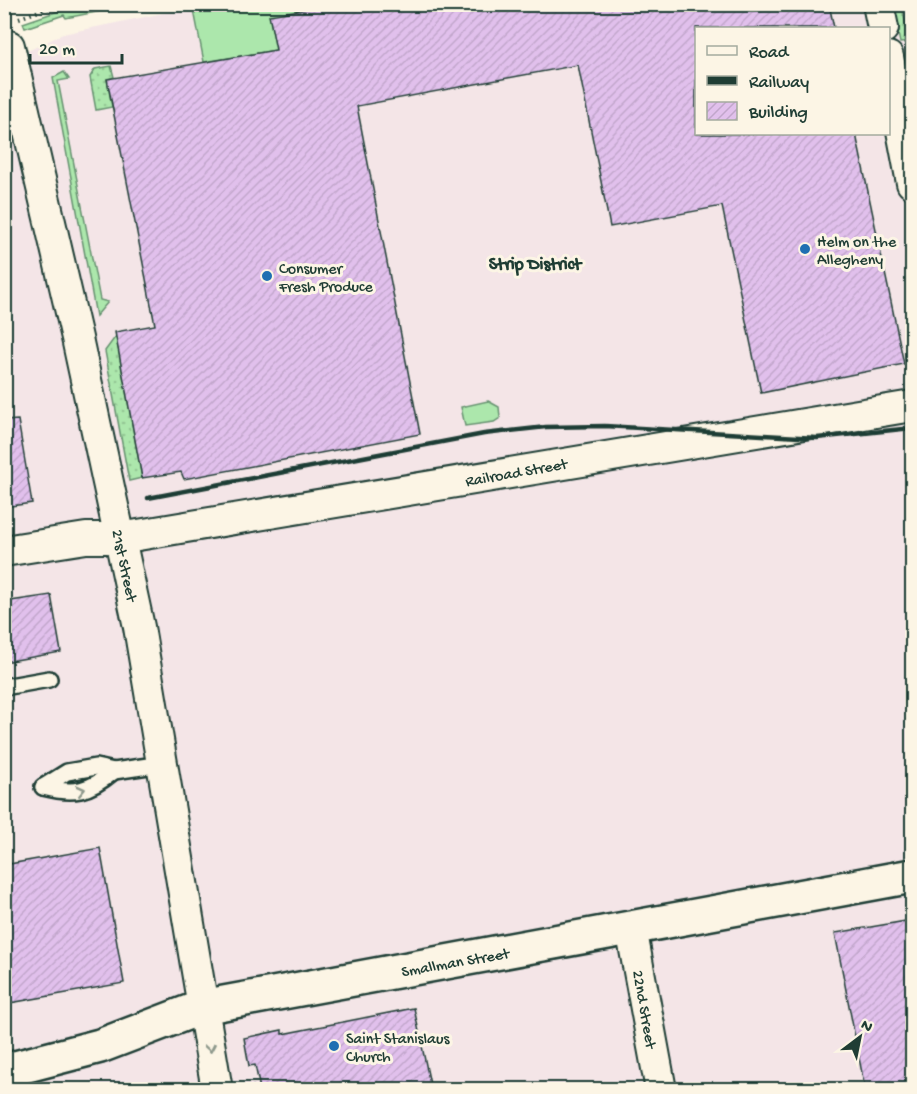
<svg xmlns="http://www.w3.org/2000/svg" width="917" height="1094" font-family="'Gochi Hand',sans-serif">
<style>
.built{fill:#f4e5e7;fill-rule:evenodd}
.grass{fill:#ace7ac;stroke:#669270;stroke-width:1.5}
.garden{fill:url(#garden-dots);stroke:#669270;stroke-width:1.5}
.building{fill:url(#building-hatch);stroke:#1f3d34;stroke-width:1.5}
.lines{fill:none;stroke-linecap:round;stroke-linejoin:round}
.lane-casing{stroke:#1f3d34;stroke-width:20}
.street-casing{stroke:#1f3d34;stroke-width:34}
.secondary-casing{stroke:#1f3d34;stroke-width:38}
.path{stroke:#1f3d34;stroke-width:4;stroke-dasharray:1.5 4.5;stroke-linecap:butt}
.lane{stroke:#fcf5e5;stroke-width:15}
.street{stroke:#fcf5e5;stroke-width:30}
.secondary{stroke:#fcf5e5;stroke-width:33}
.rail{stroke:#1f3d34;stroke-width:4.5}
.oneway{stroke:#8e998c}
.poi-dot{fill:#1f6fb2;stroke:#fcf5e5;stroke-width:2}
.labels{text-anchor:middle;stroke-width:6;stroke-linejoin:round;paint-order:stroke}
.poi-label{font-size:16px;fill:#1f3d34;stroke:#fcf5e5;text-anchor:start}
.street-label{font-size:16px;fill:#1f3d34;stroke:#fcf5e5}
.neighbourhood-label{font-size:18px;font-weight:bold;fill:#1f3d34;stroke:#fcf5e5}
</style>
<defs>
<pattern id="garden-dots" width="8" height="8" patternUnits="userSpaceOnUse" patternTransform="scale(1.5)"><rect width="8" height="8" fill="#ace7ac"/><path d="M2 2h.1M6 6h.1" fill="none" stroke="#94c795" stroke-width="1.8" stroke-linecap="round"/></pattern>
<pattern id="building-hatch" width="6" height="6" patternUnits="userSpaceOnUse" patternTransform="scale(1.5)"><rect width="6" height="6" fill="#e1c0ec"/><path d="M-1 1l2-2M0 6l6-6M5 7l2-2" fill="none" stroke="#c1a6cb"/></pattern>
</defs>
<rect width="100%" height="100%" fill="#fcf5e5"/>
<filter id="ink" filterUnits="userSpaceOnUse"><feTurbulence type="fractalNoise" baseFrequency=".0167" numOctaves="2"/><feDisplacementMap in="SourceGraphic" scale="12" xChannelSelector="R" yChannelSelector="G"/><feConvolveMatrix kernelMatrix="1 2 1 2 8 2 1 2 1" color-interpolation-filters="sRGB"/></filter>
<g filter="url(#ink)">
<path class="built" d="M 202,5 L 912,5 L 912,1089 L 5,1090 L 5,62 L 63,34 ZM 696,28 L 888,28 L 888,134 L 696,134 Z"/>
<g class="grass">
<polygon points="312,4 313,8 276,50 204,62 193,5"/>
<polygon points="76,5 132,5 66,18 64,15 25,28 23,23"/>
<polygon points="64,72 69,79 58,81 100,300 108,302 96,316 53,78"/>
<polygon points="488,401 499,407 500,418 494,422 465,426 461,407"/>
</g>
<g class="garden">
<polygon points="892,5 902,5 909,42 900,43"/>
<polygon points="111,66 114,77 107,79 112,107 96,110 90,77 95,69"/>
<polygon points="912,67 912,106 905,68"/>
<polygon points="116,336 142,478 129,481 105,351"/>
</g>
<g class="building">
<polygon points="312,4 829,4 834,28 696,28 696,134 856,134 904,364 761,393 722,206 610,227 578,65 357,106 420,434 184,479 181,472 142,478 115,332 155,325 107,79 276,50 269,15 313,8"/>
<polygon points="18,420 32,503 4,507 4,421"/>
<polygon points="51,595 61,652 4,662 4,602"/>
<polygon points="100,848 124,983 4,1004 4,865"/>
<polygon points="912,920 912,1089 865,1089 835,933"/>
<polygon points="414,1008 431,1089 260,1089 255,1065 249,1066 244,1038 282,1030 282,1034"/>
</g>
<g class="lines">
<g class="lane-casing">
<g id="lane">
<polyline points="4,687 49,679"/>
<polyline points="43,787 67,772 96,767 114,771 162,764"/>
<path d="M 43,787 C 74,795 89,792 114,771"/>
</g>
</g>
<g class="street-casing">
<g id="street">
<polyline points="878,4 883,28"/>
<polyline points="9,46 77,338 139,627 217,1090"/>
<polyline points="888,57 912,183"/>
<polyline points="4,551 86,538 120,538 912,406"/>
<polyline points="631,928 661,1090"/>
</g>
</g>
<g class="secondary-casing">
<polyline id="secondary" points="4,1071 100,1046 202,1007 912,876"/>
</g>
<g class="path">
<polyline points="19,18 60,4"/>
<polyline points="247,1089 259,1086"/>
</g>
<use href="#lane" class="lane"/>
<use href="#street" class="street"/>
<use href="#secondary" class="secondary"/>
<polyline class="rail" points="148,498 484,434 546,427 605,426 817,438 912,428"/>
</g>
<defs><path id="oneway-chevron" d="M-2-3.5L2.5 0L-2 3.5" fill="none" stroke-width="1.6" stroke-linecap="round" stroke-linejoin="round" transform="scale(1.5)"/></defs>
<g class="oneway">
<use href="#oneway-chevron" transform="translate(81 790) rotate(-13)"/>
<use href="#oneway-chevron" transform="translate(210 1048) rotate(80)"/>
</g>
</g>
<g class="poi-dot">
<circle cx="805" cy="249" r="6"/>
<circle cx="267" cy="276" r="6"/>
<circle cx="334" cy="1046" r="6"/>
</g>
<g class="labels">
<g class="poi-label">
<text x="817" y="246">Helm on the<tspan x="817" dy="18">Allegheny</tspan></text>
<text x="279" y="273">Consumer<tspan x="279" dy="18">Fresh Produce</tspan></text>
<text x="346" y="1043">Saint Stanislaus<tspan x="346" dy="18">Church</tspan></text>
</g>
<g class="street-label">
<text transform="translate(516 471) rotate(-10)" y="6">Railroad Street</text>
<text transform="translate(126 565) rotate(78)" y="6">21st Street</text>
<text transform="translate(455 961) rotate(-10)" y="6">Smallman Street</text>
<text transform="translate(646 1009) rotate(80)" y="6">22nd Street</text>
</g>
<g class="neighbourhood-label">
<text x="535" y="269">Strip District</text>
</g>
</g>
<rect width="917" height="1094" fill="none" stroke="#fcf5e5" stroke-width="24"/>
<rect x="12" y="12" width="893" height="1070" fill="none" stroke="#1f3d34" stroke-width="2" filter="url(#ink)"/>
<rect x="695" y="27" width="195" height="108" fill="#fcf5e5" stroke="#a4ab9e" stroke-width="1.5"/>
<rect x="707" y="46" width="30" height="9" fill="#fcf5e5" stroke="#a4ab9e" stroke-width="1.5"/>
<text x="749" y="57" font-size="18" fill="#1f3d34">Road</text>
<rect x="707" y="76" width="30" height="9" fill="#1f3d34" stroke="#a4ab9e" stroke-width="1.5"/>
<text x="749" y="87" font-size="18" fill="#1f3d34">Railway</text>
<rect x="707" y="102" width="30" height="18" fill="url(#building-hatch)" stroke="#a4ab9e" stroke-width="1.5"/>
<text x="749" y="117" font-size="18" fill="#1f3d34">Building</text>
<g transform="translate(860 1037) rotate(32)" stroke="#fcf5e5" stroke-width="4.5" paint-order="stroke">
<path d="M0-4.5L10 22L0 15L-10 22Z" fill="#1f3d34"/>
<text y="-9" font-size="16" font-weight="bold" text-anchor="middle" fill="#1f3d34">N</text>
</g>
<path d="M30 54v9h92v-9" fill="none" stroke="#1f3d34" stroke-width="3"/>
<text x="39" y="54" font-size="18" fill="#1f3d34" stroke="#fcf5e5" stroke-width="4.5" paint-order="stroke">20 m</text>
</svg>
